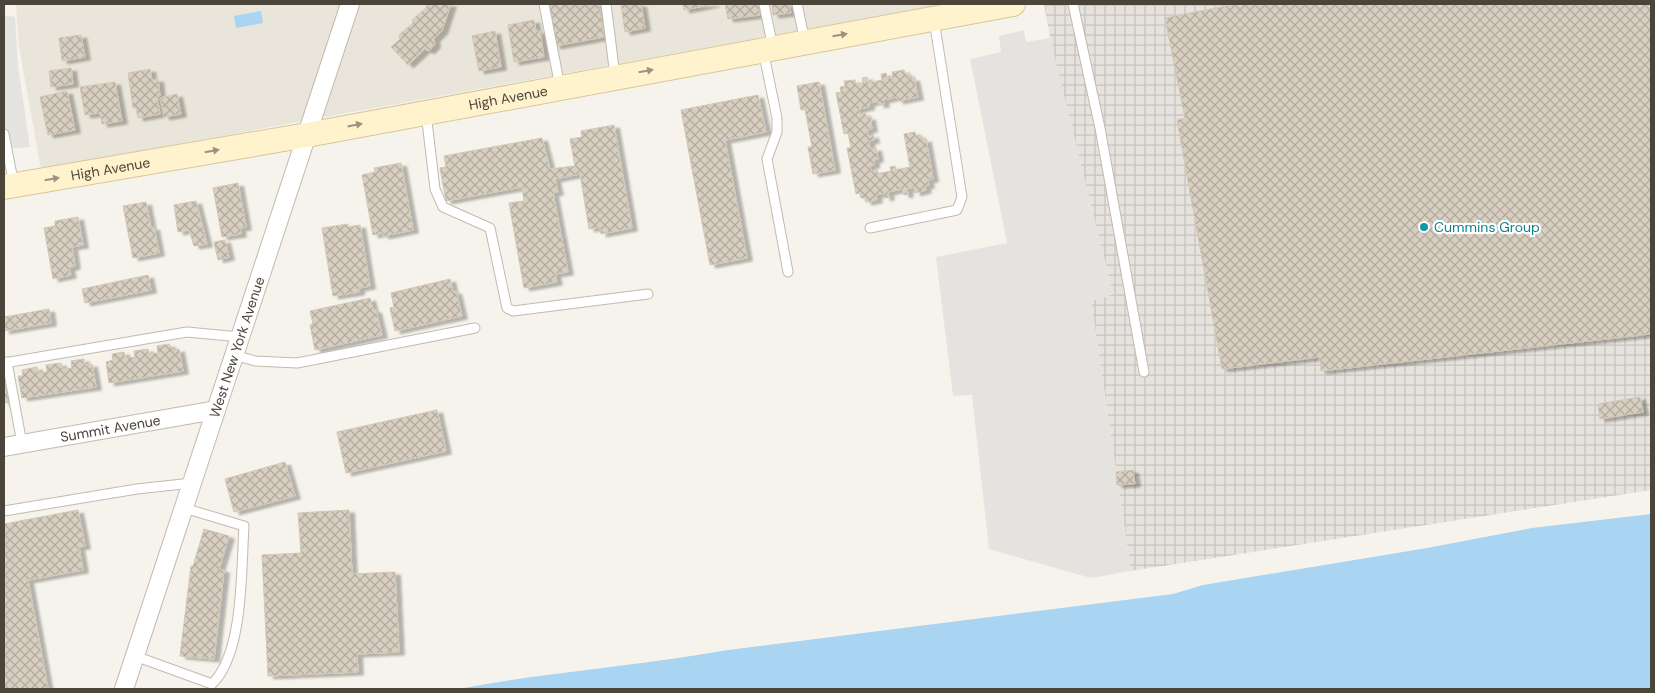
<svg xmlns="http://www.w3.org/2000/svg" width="1655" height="693" font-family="'DM Sans',sans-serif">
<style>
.residential{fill:#eae5da}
.industrial{fill:url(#industrial-grid)}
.parking{fill:#e5e3e0}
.water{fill:#a9d4f2}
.building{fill:url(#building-cross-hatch);stroke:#d3c7b4;filter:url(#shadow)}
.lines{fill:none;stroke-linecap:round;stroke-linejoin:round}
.service-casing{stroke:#c2bbae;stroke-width:11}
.minor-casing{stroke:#c2bbae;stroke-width:20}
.secondary-casing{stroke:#d6c79b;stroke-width:26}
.service{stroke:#fff;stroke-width:9}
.minor{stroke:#fff;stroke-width:18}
.secondary{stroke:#fff3cd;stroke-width:24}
.oneway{fill:#9c937c}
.culture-dot{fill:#0f9aa8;stroke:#fff;stroke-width:2}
.labels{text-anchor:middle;stroke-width:4.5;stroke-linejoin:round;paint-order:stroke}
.street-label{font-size:14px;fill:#4b4439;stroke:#fff}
.culture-label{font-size:14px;fill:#0d838f;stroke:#fff;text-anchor:start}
</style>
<defs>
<pattern id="industrial-grid" width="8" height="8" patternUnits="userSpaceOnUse" patternTransform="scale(1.25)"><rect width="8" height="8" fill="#e6e2dd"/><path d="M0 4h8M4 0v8" fill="none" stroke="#c7c3be"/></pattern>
<pattern id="building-cross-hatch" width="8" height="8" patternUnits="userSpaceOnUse" patternTransform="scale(1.25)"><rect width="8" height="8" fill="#d8cfc1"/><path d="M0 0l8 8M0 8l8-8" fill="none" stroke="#b1aa9e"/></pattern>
<filter id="shadow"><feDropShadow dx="5.5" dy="3" stdDeviation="1" flood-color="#0004"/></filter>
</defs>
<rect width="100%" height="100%" fill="#f6f3ec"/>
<polygon class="residential" points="16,4 944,4 41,169 19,47"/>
<polygon class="industrial" points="1044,4 1651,4 1651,490 1131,571 1091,301 1113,294 1053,54"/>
<g class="parking">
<polygon points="4,15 15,17 18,66 30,147 4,149"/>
<polygon points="1024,30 1026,42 1050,38 1113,294 1091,301 1131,571 1091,578 989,549 972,395 953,396 936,257 1007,243 970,59 1001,52 999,36"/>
</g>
<g class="water">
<polygon points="261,11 263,23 236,28 234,16"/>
<path d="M 1651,514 L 1651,689 L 458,689 C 547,672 638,666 728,650 L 1173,594 L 1203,585 L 1427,548 L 1532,528 Z"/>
</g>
<g class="building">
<polygon points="427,4 451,4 442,31 434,39 435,45 429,51 425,49 408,65 391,47 400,39 399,35 413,23 412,20 426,8"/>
<polygon points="548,4 599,4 604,37 555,46"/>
<polygon points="621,4 641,4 645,28 625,32"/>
<polygon points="683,4 714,4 684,10"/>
<polygon points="725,4 759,4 760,15 728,19"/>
<polygon points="772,4 789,4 791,13 773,15"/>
<polygon points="1236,4 1651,4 1651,334 1321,371 1320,357 1222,369 1177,120 1185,118 1165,18"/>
<polygon points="534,20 536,31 540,31 544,57 514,62 508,25"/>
<polygon points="495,31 501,67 479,71 472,36"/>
<polygon points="81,35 85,57 62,61 59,38"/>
<polygon points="71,68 73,84 51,87 49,71"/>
<polygon points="150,69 152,80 158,79 160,96 157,96 160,114 138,118 136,108 133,108 128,73"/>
<polygon points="904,70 905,74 909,74 909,79 914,78 918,97 898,101 897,97 883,100 884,104 879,105 878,101 869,103 869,107 859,109 860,114 865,113 866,118 870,117 872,129 867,130 868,136 873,135 874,140 869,141 870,149 876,148 878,159 874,160 874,165 870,166 871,171 877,170 878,174 891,171 890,167 895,166 896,170 910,167 904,134 915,132 916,136 920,135 921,140 926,139 933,179 928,180 929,185 925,186 926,190 915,193 914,187 907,189 908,194 904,195 902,189 888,192 889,197 885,198 884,193 876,195 877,200 866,202 865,198 861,198 860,193 856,194 847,148 851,148 848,133 844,134 836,93 841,92 840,87 845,86 844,81 855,80 856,85 863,83 862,78 867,77 868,83 882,80 881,74 886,73 887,79 893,78 892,72"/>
<polygon points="115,82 122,121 102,124 100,113 85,115 80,87"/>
<polygon points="819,82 835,170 813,174 808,147 812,147 805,109 801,110 797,86"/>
<polygon points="67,91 75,130 48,135 40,97"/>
<polygon points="177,94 181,114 164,117 160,98"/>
<polygon points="758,95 766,132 725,140 747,258 710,265 681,110"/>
<polygon points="614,125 632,228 601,234 600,227 589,229 580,174 555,179 558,192 553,193 568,272 555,274 557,282 524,288 509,203 524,201 522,187 446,201 440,168 446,167 444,156 542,138 550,169 575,166 570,139 582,137 581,131"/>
<polygon points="401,163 413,230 383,236 383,233 373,235 362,175 375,172 374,168"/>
<polygon points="238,183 246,227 240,228 241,234 222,237 213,188"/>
<polygon points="196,201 207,244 194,246 189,230 178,232 174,205"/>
<polygon points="146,202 151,228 154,227 159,253 133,258 123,206"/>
<polygon points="78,217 83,245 72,247 75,266 69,268 71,275 53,279 44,228 55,226 55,221"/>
<polygon points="348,224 348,227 360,225 370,286 359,288 359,292 333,296 322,228"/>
<polygon points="225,240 229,257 218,260 214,242"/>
<polygon points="148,275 151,290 85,303 82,289"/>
<polygon points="450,279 453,292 456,291 462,316 395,331 390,308 394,307 391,293"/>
<polygon points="370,298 373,310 376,310 382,335 315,350 310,325 313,324 310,311"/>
<polygon points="49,309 51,323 4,331 4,317"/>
<polygon points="169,344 173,350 179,349 183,371 109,383 106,362 113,360 112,354 124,352 125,358 135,357 134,351 148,349 149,354 158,353 157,346"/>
<polygon points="84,359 84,365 92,364 96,387 22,398 18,376 23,376 22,370 37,367 38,373 47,372 46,365 61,363 62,369 72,368 71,361"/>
<polygon points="4,380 9,402 4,403"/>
<polygon points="1640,397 1643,412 1600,419 1598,404"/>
<polygon points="437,410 446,451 346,473 337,432"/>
<polygon points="285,462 295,496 234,512 225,479"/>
<polygon points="1133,470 1135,484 1117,485 1116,472"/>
<polygon points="78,510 85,546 79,547 83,570 28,580 48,689 4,689 4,524"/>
<polygon points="349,510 352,574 395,572 399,652 357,654 358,672 268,676 262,555 301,553 298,513"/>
<polygon points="204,529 229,536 219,569 224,570 214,659 180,656 191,566 193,566"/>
</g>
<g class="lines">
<g class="service-casing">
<g id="service">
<polyline points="544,4 560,87"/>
<polyline points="606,4 615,76"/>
<polyline points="764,4 773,48"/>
<polyline points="797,4 805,42"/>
<polyline points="1073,4 1100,128 1144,372"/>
<polyline points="763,50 777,118 777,132 767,159 788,272"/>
<polyline points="426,113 435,189 443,207 490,228 507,308 513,311 648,294"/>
<polyline points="4,134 14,185"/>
<polyline points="870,228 957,210 962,197 934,20"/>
<polyline points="234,355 255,361 297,363 475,328"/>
<polyline points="7,362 22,444"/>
<polyline points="4,363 187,332 240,337"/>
<polyline points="4,511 137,489 192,483"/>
<path d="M 135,656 L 212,684 C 244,653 241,570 244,526 L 184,508"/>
</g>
</g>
<g class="minor-casing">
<g id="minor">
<path id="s1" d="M 4,447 L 216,410"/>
<path id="s2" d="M 124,689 L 350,4"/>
</g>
</g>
<g class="secondary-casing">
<g id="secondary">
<path id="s3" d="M 4,187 L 307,135 L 1013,4"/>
</g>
</g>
<use href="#service" class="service"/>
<use href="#minor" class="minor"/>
<use href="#secondary" class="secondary"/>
</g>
<defs><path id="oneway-solid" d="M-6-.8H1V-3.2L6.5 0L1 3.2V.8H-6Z" transform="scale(1.25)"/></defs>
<g class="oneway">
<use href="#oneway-solid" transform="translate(840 35) rotate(-10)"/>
<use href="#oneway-solid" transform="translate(646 71) rotate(-10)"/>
<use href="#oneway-solid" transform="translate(355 125) rotate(-11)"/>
<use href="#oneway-solid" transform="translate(212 151) rotate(-10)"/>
<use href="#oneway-solid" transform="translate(52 179) rotate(-10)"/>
</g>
<circle class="culture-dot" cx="1424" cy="227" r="5"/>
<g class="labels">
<g class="street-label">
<text dy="5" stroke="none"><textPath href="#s3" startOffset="512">High Avenue</textPath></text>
<text dy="5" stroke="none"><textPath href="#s3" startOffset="108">High Avenue</textPath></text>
<text dy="5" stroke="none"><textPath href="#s2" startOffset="360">West New York Avenue</textPath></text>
<text dy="5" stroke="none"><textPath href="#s1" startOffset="108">Summit Avenue</textPath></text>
</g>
<g class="culture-label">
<text x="1434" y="232">Cummins Group</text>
</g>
</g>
<rect width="1655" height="693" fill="none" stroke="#4b4439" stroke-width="10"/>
</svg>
